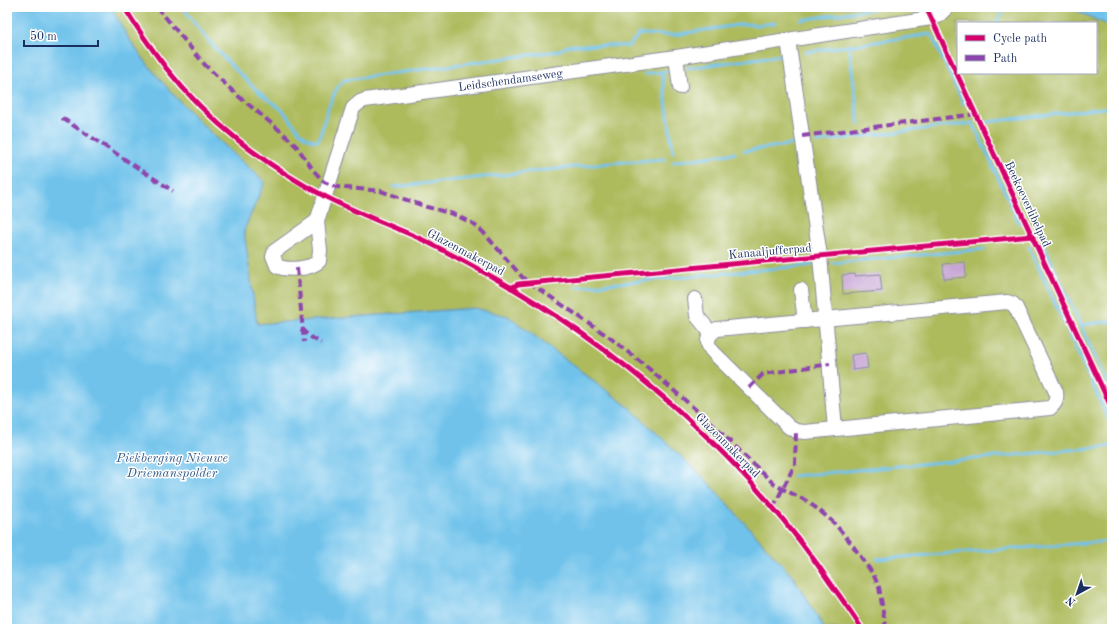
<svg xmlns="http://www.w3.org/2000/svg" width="1119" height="636" font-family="'Old Standard TT',serif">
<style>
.green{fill:#adbb5d;stroke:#64755e;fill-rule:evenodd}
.water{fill:#6fc2eb;stroke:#4578a4}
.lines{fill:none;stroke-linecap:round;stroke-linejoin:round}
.stream{stroke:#6fc2eb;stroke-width:3}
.building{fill:#c7a5d6}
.minor-casing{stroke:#8a8e9e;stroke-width:16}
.minor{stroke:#fff;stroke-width:14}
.quiet{stroke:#8e44ad;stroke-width:4;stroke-dasharray:8 4;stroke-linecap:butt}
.cycleway-casing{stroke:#fff;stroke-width:8}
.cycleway{stroke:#d6006c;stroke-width:5}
.labels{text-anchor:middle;stroke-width:3;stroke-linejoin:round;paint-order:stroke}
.street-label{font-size:12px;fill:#1b2f5e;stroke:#fff}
.water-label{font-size:13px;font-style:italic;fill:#345b88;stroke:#fff}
</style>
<rect width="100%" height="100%" fill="#fff"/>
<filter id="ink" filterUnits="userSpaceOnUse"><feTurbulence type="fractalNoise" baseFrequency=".025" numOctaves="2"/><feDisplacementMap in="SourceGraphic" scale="8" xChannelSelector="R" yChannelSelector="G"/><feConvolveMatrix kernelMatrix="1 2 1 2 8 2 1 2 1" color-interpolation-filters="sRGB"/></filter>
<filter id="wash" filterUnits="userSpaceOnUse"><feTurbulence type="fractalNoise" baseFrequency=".012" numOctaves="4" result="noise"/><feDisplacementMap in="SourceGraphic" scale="16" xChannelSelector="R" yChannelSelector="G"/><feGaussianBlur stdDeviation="0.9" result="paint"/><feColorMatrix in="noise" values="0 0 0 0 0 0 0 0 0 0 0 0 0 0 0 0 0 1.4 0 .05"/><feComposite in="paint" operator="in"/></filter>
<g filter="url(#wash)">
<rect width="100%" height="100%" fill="#f8eede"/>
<path class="green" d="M 7,7 L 1109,7 L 1112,9 L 1112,629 L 7,629 ZM 958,23 L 1096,23 L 1096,73 L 958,73 Z"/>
<g class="water">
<path d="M 7,7 L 111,7 C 119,21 126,36 136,49 C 172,99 219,141 265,182 L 244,230 L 257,324 L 474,308 L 508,316 L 630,408 L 706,480 L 793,577 L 825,629 L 7,629 Z"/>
<polygon points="1068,7 1112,7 1112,27"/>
</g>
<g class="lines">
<g class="stream">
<path d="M 183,7 C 204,39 231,66 259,92 C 266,99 276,104 283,111 C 294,122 299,138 317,141 L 319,139 C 324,124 331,88 345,80 L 558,51 L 570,45 L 629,46 L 639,34 L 673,35 L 744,24 L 757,25 L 775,23"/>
<polyline points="801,20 884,7"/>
<polyline points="996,23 1006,7"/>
<polyline points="849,46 859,124"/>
<polyline points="806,52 931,34 964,104"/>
<polyline points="687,68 782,55"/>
<polyline points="662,72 673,152"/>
<polyline points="645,74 669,71"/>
<polyline points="988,122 1112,107"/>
<polyline points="817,142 973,123 1019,223"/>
<polyline points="744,151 794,144"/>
<polyline points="673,162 735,153"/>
<polyline points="393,187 611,163 665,159"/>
<polyline points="1044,245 1112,394"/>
<polyline points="1029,247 1112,427"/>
<polyline points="833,263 985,249"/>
<polyline points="576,287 812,265"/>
<polyline points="1081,325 1112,321"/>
<polyline points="793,476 1112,446"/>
<polyline points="877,559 1112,541"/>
</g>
</g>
<g id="blocks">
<g class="building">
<polygon points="965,262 966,277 944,279 943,264"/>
<polygon points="855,274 855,276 880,274 882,291 843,294 842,275"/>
<polygon points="866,353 868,368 853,370 851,355"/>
</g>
</g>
</g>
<g filter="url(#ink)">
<use href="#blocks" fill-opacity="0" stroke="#8a8e9e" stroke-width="1"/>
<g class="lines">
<g class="minor-casing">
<g id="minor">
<polyline points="788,40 820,256 835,429"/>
<polyline points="676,57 680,87"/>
<path id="s1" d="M 317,221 L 275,251 L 273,256 L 277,266 C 287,271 311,269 319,261 L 320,250 L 317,221 L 353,108 L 360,102 L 365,100 L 676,57 L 931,18 L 938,16 L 947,7"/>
<polyline points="801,290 805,321"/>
<polyline points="695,299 697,316 711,333"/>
<path d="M 1007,302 L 1013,304 L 1016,308 L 1056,392 C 1057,400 1056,403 1050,408 L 805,432 L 796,431 L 789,427 L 714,353 C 705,344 706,336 717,329 Z"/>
</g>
</g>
<use href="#minor" class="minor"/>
<g class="quiet">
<polyline points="157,7 205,65 237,95 283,133 297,147 314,171 324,182 336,187 381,191 427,207 453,214 472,223 483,232 523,278 609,337 648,368 711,423 775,485 805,500 819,510 834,523 851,543 873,574 879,587 886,629"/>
<polyline points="62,118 173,191"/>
<polyline points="802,136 976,114"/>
<polyline points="297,268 304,342"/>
<polyline points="301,329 309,336 321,343"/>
<polyline points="749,388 763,374 830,364"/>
<polyline points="773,508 795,464 796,431"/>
</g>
<g class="cycleway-casing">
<g id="cycleway">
<path d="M 124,7 C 137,28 151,48 166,68 C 208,121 265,166 326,197 C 357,213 389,225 421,239 C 452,254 482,271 512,288 C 637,363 749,463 831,584 C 842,599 852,613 862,629"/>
<polyline points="926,7 1112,409"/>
<polyline points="511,288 518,284 1033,236"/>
</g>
</g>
<use href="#cycleway" class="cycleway"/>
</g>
</g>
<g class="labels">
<g class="street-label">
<text dy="4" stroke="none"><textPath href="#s1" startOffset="432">Leidschendamseweg</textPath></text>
<text transform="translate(1028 204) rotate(65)" y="4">Beekoeverlibelpad</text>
<text transform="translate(770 251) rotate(-5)" y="4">Kanaaljufferpad</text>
<text transform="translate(466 252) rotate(28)" y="4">Glazenmakerpad</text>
<text transform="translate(728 445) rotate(45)" y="4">Glazenmakerpad</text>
</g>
<g class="water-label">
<text x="172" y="462">Piekberging Nieuwe<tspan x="172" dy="15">Driemanspolder</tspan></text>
</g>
</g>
<rect width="1119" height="636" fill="none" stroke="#fff" stroke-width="24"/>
<rect x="957" y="22" width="140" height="52" fill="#ffffff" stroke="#a4acbf"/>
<rect x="965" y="35" width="20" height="6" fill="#d6006c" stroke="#a4acbf"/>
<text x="993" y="42" font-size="12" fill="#1b2f5e">Cycle path</text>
<rect x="965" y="55" width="20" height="6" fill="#8e44ad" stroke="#a4acbf"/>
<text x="993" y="62" font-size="12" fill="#1b2f5e">Path</text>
<g transform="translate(1077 594) rotate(220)" stroke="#ffffff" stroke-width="3" paint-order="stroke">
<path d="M0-3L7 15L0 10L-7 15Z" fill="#1b2f5e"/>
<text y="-6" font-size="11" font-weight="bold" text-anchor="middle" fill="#1b2f5e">N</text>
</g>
<path d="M24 40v6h74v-6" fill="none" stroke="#1b2f5e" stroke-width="2"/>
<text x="30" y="40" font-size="12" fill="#1b2f5e" stroke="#ffffff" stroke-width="3" paint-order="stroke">50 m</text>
</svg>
